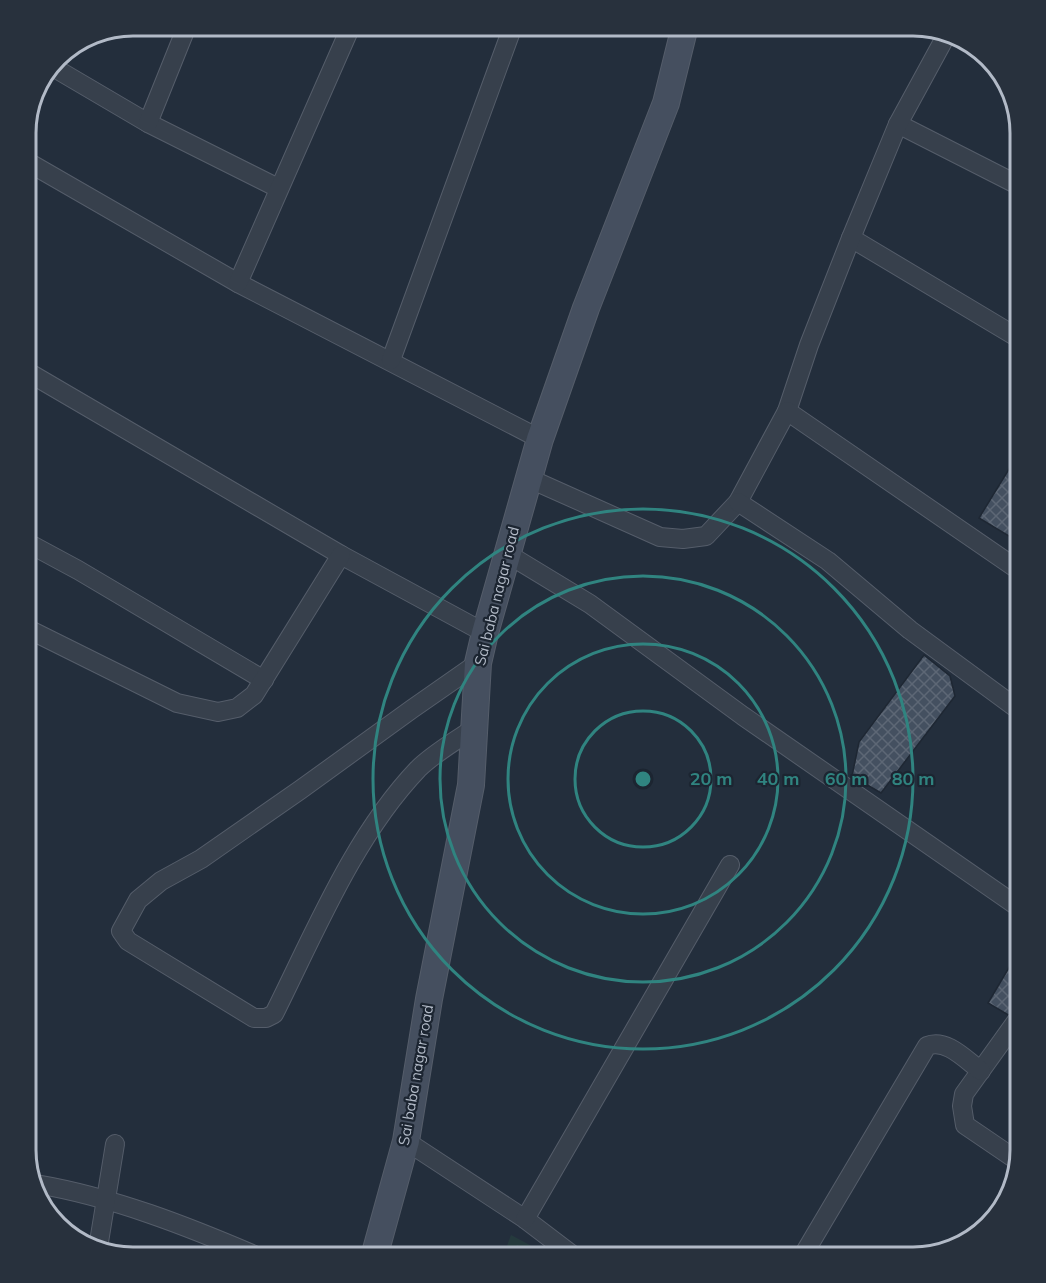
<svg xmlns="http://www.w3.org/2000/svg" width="1046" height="1283" font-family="Mulish,sans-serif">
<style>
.forest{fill:url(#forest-crowns)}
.building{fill:url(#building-cross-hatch);stroke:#1e2733;stroke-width:1.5}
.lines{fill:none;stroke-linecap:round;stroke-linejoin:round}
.street-casing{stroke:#555d6a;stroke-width:20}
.secondary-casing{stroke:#555d6a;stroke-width:28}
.street{stroke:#37404c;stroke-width:18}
.secondary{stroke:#454f5f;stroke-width:26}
.ring{fill:none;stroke:#308480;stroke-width:3}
.labels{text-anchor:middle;stroke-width:4.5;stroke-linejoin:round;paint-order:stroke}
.street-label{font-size:15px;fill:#b2bac7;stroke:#1c2531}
.rim{fill:none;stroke:#b2bac7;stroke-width:3}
.centre{fill:#308480;stroke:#1c2531;stroke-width:3}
.ring-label{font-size:18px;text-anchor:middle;font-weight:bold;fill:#308480;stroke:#1c2531;stroke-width:4.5;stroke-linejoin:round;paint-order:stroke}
</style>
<defs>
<pattern id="forest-crowns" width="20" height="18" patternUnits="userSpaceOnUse" patternTransform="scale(1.5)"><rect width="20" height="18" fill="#253a3d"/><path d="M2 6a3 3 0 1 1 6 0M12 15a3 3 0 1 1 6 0" fill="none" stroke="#425458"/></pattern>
<pattern id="building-cross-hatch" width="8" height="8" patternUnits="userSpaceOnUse" patternTransform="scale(1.5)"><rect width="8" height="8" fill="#445060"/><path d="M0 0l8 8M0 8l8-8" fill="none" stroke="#5d6775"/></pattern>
</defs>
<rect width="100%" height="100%" fill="#232e3c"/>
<polygon class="forest" points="511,1235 552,1257 503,1257"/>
<g class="building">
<polygon points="1017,456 1020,458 1020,536 1017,541 979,518"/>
<polygon points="924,655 950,676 955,696 881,793 852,776 859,742"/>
<polygon points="1017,954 1020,956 1020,999 1010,1016 988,1003"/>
</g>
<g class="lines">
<g class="street-casing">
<g id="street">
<polyline points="51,66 148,123 278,188"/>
<polyline points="148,123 187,26"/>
<polyline points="898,124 1020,186"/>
<polyline points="26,161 238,283 540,439"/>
<polyline points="851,238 1020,339"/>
<polyline points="238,283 351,26"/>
<polyline points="391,360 513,26"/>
<polyline points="26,371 341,555 485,633"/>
<polyline points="787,411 809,345 851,238 898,124 947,34"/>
<polyline points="528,478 660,537 683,539 706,536 738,502 787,411 1020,571"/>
<polyline points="738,502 828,561 910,630 1020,711"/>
<polyline points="26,542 78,570 264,680"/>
<polyline points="506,553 590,604 743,716 1020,908"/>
<polyline points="26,628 177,703 218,712 237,708 254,695 341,555"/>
<path d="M 474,728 C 456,741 434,753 418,769 C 354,836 315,932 274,1014 L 266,1018 L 254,1018 L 128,941 L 121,931 L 138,900 L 161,881 L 201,859 L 300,790 L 412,709 L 478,663"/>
<polyline points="406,1141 525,1219 575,1257"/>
<polyline points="1018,1161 965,1125 962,1106 964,1094 1020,1016"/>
<path d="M 36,1184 C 113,1197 187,1226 259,1257"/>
<polyline points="525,1219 730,865"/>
<polyline points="98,1248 115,1144"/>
<path d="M 802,1257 L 927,1046 C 946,1038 965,1059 981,1071"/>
</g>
</g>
<g class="secondary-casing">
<polyline id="secondary" points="374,1257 406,1141 429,999 471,785 478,663 485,633 540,439 586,308 666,103 685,26"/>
</g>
<use href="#street" class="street"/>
<use href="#secondary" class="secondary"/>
</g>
<g class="ring">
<circle cx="643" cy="779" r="68"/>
<circle cx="643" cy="779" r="135"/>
<circle cx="643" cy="779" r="203"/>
<circle cx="643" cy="779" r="270"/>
</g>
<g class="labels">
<g class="street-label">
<text transform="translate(497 596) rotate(-76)" y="5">Sai baba nagar road</text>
<text transform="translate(416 1075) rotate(-80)" y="5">Sai baba nagar road</text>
</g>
</g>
<path d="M0 0H1046V1283H0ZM133 36H913A97 97 0 0 1 1010 133V1150A97 97 0 0 1 913 1247H133A97 97 0 0 1 36 1150V133A97 97 0 0 1 133 36Z" fill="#28313d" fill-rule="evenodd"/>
<path class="rim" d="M133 36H913A97 97 0 0 1 1010 133V1150A97 97 0 0 1 913 1247H133A97 97 0 0 1 36 1150V133A97 97 0 0 1 133 36Z"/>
<circle cx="643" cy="779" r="9" class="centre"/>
<g class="ring-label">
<text x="711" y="785">20 m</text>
<text x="778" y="785">40 m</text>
<text x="846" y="785">60 m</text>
<text x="913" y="785">80 m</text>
</g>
</svg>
